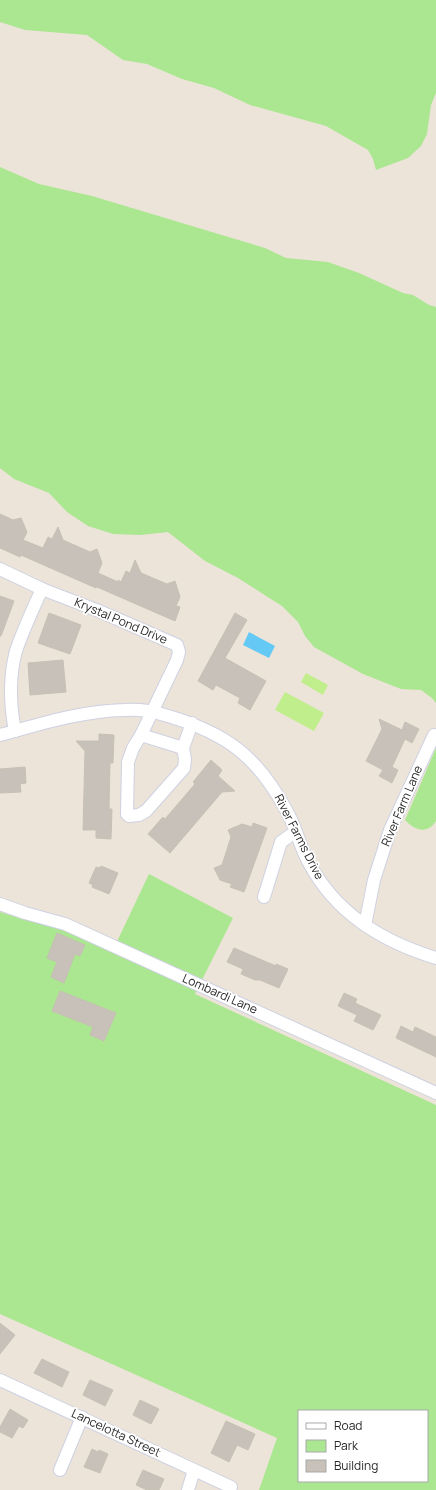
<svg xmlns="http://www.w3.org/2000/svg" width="436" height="1490" font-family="Manrope,sans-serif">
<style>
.green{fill:#abe691;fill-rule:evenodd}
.pitch{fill:#c1ee8c}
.water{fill:#64c9f5}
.building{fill:#c7c1b9;stroke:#c7c0b3}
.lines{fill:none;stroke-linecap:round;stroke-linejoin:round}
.minor-casing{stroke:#ced1e2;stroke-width:14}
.minor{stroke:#fff;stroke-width:12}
.labels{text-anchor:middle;stroke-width:3.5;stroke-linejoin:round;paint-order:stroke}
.street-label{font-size:12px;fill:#282828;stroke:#fff}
</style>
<rect width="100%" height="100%" fill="#ece4d9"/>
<g class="green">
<polygon points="0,0 436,0 436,93 431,105 427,134 421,146 408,158 376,170 373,159 368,150 326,126 250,105 214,88 182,79 147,64 123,60 87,35 25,30 0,22"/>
<polygon points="0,167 39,184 92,196 265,248 286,258 328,262 359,273 403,293 413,295 429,305 436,307 436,703 432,698 421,690 401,689 363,674 314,647 305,636 298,622 282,606 238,578 205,561 168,532 140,535 113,534 88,526 67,512 49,493 14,479 0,468"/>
<path d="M 436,748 L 436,821 C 427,835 414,830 405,820 Z"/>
<path d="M 149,874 L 233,918 L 195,994 L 436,1105 L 436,1490 L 259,1490 L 277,1438 L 0,1314 L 0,912 L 22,919 L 63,928 L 113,950 ZM 299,1411 L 427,1411 L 427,1481 L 299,1481 Z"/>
</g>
<g class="pitch">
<polygon points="306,673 328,685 323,695 301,682"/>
<polygon points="285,692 324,713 314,731 275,710"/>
</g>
<polygon class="water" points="249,632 275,646 269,658 243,645"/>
<g class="building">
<polygon points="0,514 13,520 21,518 27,532 23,540 43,548 48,537 52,539 58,527 63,540 90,552 97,549 102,563 98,573 118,582 118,580 121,582 126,571 130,573 135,560 141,573 167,584 175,581 180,597 176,606 180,607 175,621 97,587 96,588 21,555 20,557 0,548"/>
<polygon points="0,596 14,601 1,636 0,636"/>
<polygon points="49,613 81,625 70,654 38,643"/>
<polygon points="235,613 247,620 225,658 266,681 250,710 238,703 240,698 216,685 213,690 198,681"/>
<polygon points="63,660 66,692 30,695 28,663"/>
<polygon points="379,719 402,730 405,722 419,729 412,743 405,739 392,767 398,770 392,783 379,776 383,770 366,761 382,729"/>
<polygon points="99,734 114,735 113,763 110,763 109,809 112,809 111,839 96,838 96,830 83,830 85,751 76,741 99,741"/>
<polygon points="211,760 222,770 218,776 235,791 222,792 170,853 148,834 163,817 165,819 195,784 193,782"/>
<polygon points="25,767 26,783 20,784 21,792 0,793 0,769"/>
<polygon points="253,823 267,828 244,892 230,887 232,884 220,880 214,868 222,865 231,837 228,830 242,824 252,827"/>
<polygon points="101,866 118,873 109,894 92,887 93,885 89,883 96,867 100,868"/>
<polygon points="57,933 85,945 80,956 75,954 64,983 51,977 57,962 47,958"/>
<polygon points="234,948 276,966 276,964 288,969 279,988 260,980 255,980 241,974 243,969 227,962"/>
<polygon points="60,991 116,1013 104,1041 90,1035 93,1027 52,1011"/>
<polygon points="344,993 357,999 355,1003 381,1015 373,1030 354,1021 357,1015 338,1006"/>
<polygon points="401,1026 413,1032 415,1027 436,1037 436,1057 396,1038"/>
<polygon points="0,1323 15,1335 0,1354"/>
<polygon points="42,1359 69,1372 62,1387 34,1373"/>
<polygon points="90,1380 113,1390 105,1406 83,1395"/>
<polygon points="140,1400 159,1409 151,1424 133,1415"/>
<polygon points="10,1409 28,1420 23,1428 19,1426 12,1438 0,1432 0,1427"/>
<polygon points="226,1421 255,1434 248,1450 237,1445 229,1462 211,1453"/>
<polygon points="92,1449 98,1452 99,1450 108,1454 100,1473 84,1467"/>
<polygon points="143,1470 164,1479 159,1490 147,1490 136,1485"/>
</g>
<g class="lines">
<g class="minor-casing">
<g id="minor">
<polyline points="0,569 42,589 99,611 177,645 179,652 177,660 141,735 133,748 128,762 127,814 129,816 139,815 146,811 184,768 185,759 183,748 192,723"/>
<path d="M 15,731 C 10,705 9,677 16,651 C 23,630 33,609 42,589"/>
<path d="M 0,735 C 41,724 81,711 124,710 C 142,709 151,711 168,716 C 225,733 256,755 285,808 C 295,824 299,844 308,861 C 335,913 381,941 436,958"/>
<polyline points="141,735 183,748"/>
<polyline points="264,897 281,842 295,832"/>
<polyline points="0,904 25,913 65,924 436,1093"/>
<polyline points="365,925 374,880 390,830 434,735"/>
<polyline points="0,1380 231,1487"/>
<polyline points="60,1470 82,1417"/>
<polyline points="188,1490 194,1470"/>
</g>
</g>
<use href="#minor" class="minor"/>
</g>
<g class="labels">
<g class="street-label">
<text transform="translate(121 621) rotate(23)" y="4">Krystal Pond Drive</text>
<text transform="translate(402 806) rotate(-67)" y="4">River Farm Lane</text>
<text transform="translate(299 837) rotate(63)" y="4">River Farms Drive</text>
<text transform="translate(220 994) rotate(24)" y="4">Lombardi Lane</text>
<text transform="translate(116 1433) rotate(25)" y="4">Lancelotta Street</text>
</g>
</g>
<rect x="298" y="1410" width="130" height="72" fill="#ffffff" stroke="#a9a9a9"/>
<rect x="306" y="1423" width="20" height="6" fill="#ffffff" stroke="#a9a9a9"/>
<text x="334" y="1430" font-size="12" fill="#282828">Road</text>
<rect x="306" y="1440" width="20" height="12" fill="#abe691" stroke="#a9a9a9"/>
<text x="334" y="1450" font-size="12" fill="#282828">Park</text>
<rect x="306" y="1460" width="20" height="12" fill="#c7c1b9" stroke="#a9a9a9"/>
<text x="334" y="1470" font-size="12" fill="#282828">Building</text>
</svg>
